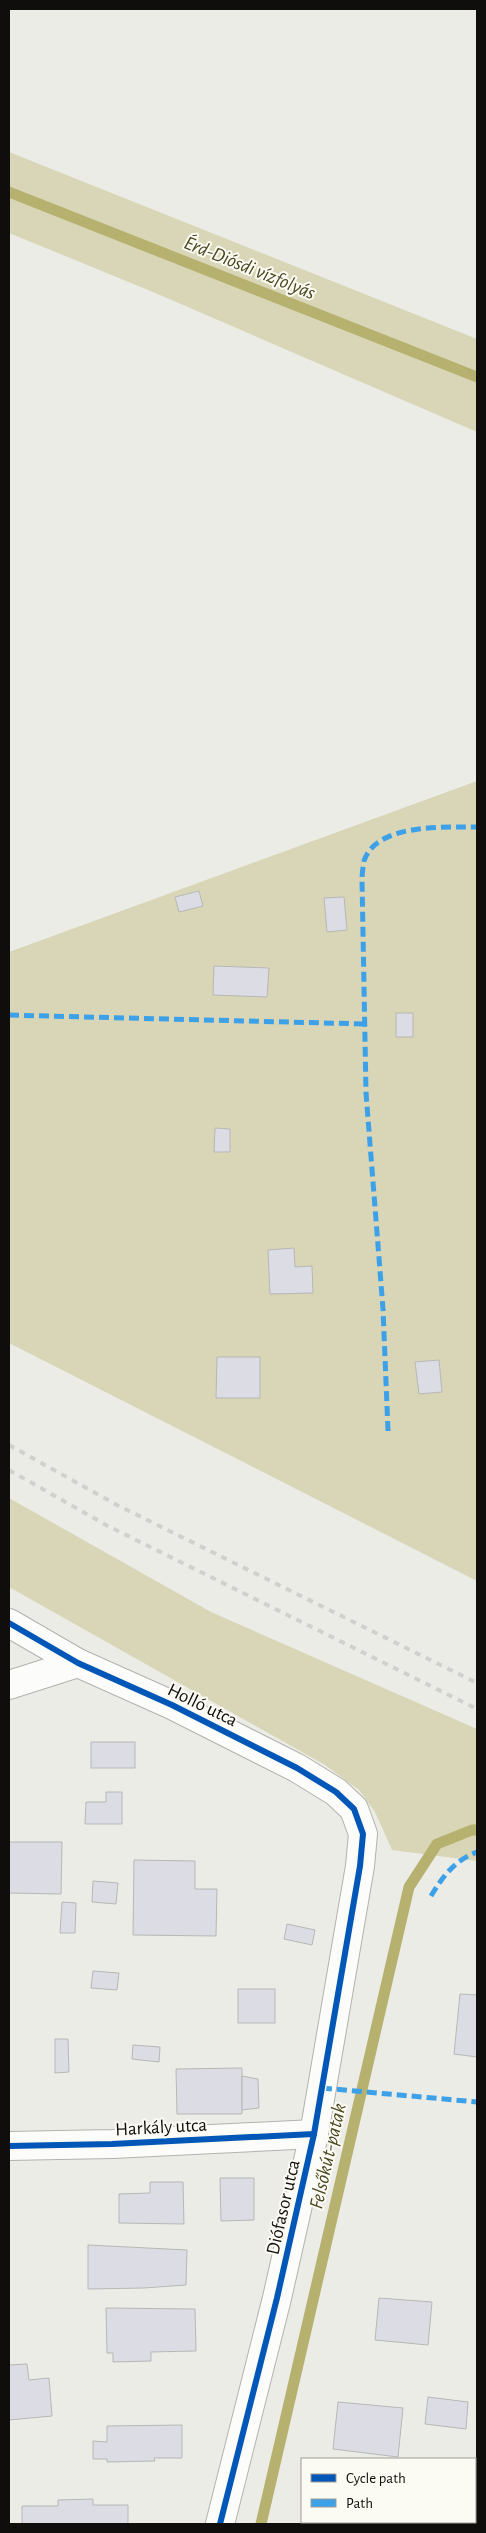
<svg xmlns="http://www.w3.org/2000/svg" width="486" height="2533" font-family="'Alegreya Sans',sans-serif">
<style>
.green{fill:#d8d6b6}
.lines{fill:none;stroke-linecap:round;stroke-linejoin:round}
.stream{stroke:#b6b16e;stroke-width:11}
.building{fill:#dcdde4;stroke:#b7b7b6}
.street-casing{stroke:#b2b2ae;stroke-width:30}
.street{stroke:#fcfcfb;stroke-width:28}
.rail{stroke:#d0d0cf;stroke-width:4;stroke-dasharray:6 6;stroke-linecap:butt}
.quiet{stroke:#3da1e9;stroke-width:5;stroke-dasharray:10 5;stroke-linecap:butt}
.cycleway-casing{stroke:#fbfaf3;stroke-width:9}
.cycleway{stroke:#0057b8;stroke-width:6}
.labels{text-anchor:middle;stroke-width:4;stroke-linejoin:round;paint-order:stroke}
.street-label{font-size:19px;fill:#0f0e0c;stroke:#fbfaf3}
.water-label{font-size:20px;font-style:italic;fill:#48451e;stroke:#fbfaf3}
</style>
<rect width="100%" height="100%" fill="#ecece7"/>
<g class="green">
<polygon points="9,152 477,339 477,432 153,292 9,233"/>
<polygon points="477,781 477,1581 9,1343 9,952"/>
<polygon points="9,1498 211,1612 477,1729 477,1861 392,1850 375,1812 359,1790 325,1765 9,1587"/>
</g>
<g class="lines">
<g class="stream">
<polyline points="9,192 477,377"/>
<polyline points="261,2524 409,1887 437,1844 472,1830 477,1830"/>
</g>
</g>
<g class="building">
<polygon points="199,891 203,906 179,912 175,897"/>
<polygon points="344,897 347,930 327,932 324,898"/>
<polygon points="214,966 269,968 267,997 213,995"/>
<rect x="396" y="1013" width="17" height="24"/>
<polygon points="215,1128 230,1129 230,1152 214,1152"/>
<polygon points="294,1248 295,1267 312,1266 313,1293 270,1294 268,1250"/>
<polygon points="217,1357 260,1357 260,1398 216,1398"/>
<polygon points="439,1360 442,1392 419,1394 415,1362"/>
<rect x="91" y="1742" width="44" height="26"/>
<polygon points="106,1792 122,1792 122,1824 85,1824 86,1802 106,1802"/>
<polygon points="9,1842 62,1842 61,1894 9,1893"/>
<polygon points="134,1860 195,1861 195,1889 217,1889 216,1936 133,1935"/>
<polygon points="93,1881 118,1883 116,1904 92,1902"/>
<polygon points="62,1902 76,1903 75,1933 60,1933"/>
<polygon points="287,1924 315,1930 312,1945 284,1939"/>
<polygon points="93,1971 119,1973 117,1990 91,1988"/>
<rect x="238" y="1989" width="37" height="34"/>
<polygon points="460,1994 477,1995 477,2057 454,2054"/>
<polygon points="55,2039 68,2039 69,2072 55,2073"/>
<polygon points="133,2045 160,2047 159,2062 132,2059"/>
<polygon points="242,2068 242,2114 177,2114 176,2069"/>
<polygon points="242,2076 258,2079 259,2108 242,2110"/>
<polygon points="220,2178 254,2178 254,2220 221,2221"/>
<polygon points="150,2182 183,2182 184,2224 119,2223 119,2194 150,2193"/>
<polygon points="88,2245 187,2250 186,2285 144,2288 88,2289"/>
<polygon points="379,2298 432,2302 428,2345 375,2340"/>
<polygon points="106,2308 195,2309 196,2351 151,2352 151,2361 113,2362 113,2353 107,2353"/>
<polygon points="27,2364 29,2380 49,2378 52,2416 9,2420 9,2365"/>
<polygon points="428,2397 468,2402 466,2429 425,2424"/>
<polygon points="338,2402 403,2408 398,2457 333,2449"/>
<polygon points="182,2425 182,2458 154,2458 155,2461 107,2462 107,2459 93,2459 93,2441 107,2442 107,2426"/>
<polygon points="93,2499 93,2505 128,2505 128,2524 22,2524 22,2506 58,2506 58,2500"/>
</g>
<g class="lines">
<g class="street-casing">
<g id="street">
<polyline points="9,1623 78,1663 172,1705 297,1768 336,1792 354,1809 363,1834 360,1866 314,2134 277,2298 220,2524"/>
<polyline points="9,1685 78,1663"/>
<polyline points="9,2146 112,2144 314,2134"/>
</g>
</g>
<use href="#street" class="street"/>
<g class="rail">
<polyline points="9,1445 117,1505 477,1683"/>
<polyline points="9,1470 106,1525 477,1709"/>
</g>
<g class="quiet">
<polyline points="9,1015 365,1024"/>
<path d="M 388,1431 L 383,1309 L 366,1093 L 362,880 C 362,874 363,867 364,861 C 376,823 446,827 477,827"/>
<path d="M 431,1896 C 443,1876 455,1860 477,1852"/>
<polyline points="322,2088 477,2102"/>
</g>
<g class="cycleway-casing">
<g id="cycleway">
<polyline points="9,1623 78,1663 172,1705 297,1768 336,1792 354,1809 363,1834 360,1866 314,2134 277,2298 220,2524"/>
<polyline points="9,2146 112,2144 314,2134"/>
</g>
</g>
<use href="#cycleway" class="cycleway"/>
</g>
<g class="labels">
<g class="street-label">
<text transform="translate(203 1704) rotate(26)" y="7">Holló utca</text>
<text transform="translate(161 2126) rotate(-3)" y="7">Harkály utca</text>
<text transform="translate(282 2207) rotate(-77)" y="7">Diófasor utca</text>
</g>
<g class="water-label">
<text transform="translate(250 267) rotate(22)" y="7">Érd-Diósdi vízfolyás</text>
<text transform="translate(327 2156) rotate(-77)" y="7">Felsőkút-patak</text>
</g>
</g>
<rect width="486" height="2533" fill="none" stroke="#0f0e0c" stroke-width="20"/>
<rect x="301" y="2458" width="175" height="65" fill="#fbfaf3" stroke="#9d9c97"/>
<rect x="311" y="2474" width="25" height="8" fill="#0057b8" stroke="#9d9c97"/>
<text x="346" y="2483" font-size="15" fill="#0f0e0c">Cycle path</text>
<rect x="311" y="2499" width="25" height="8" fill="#3da1e9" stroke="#9d9c97"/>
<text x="346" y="2508" font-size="15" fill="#0f0e0c">Path</text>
</svg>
